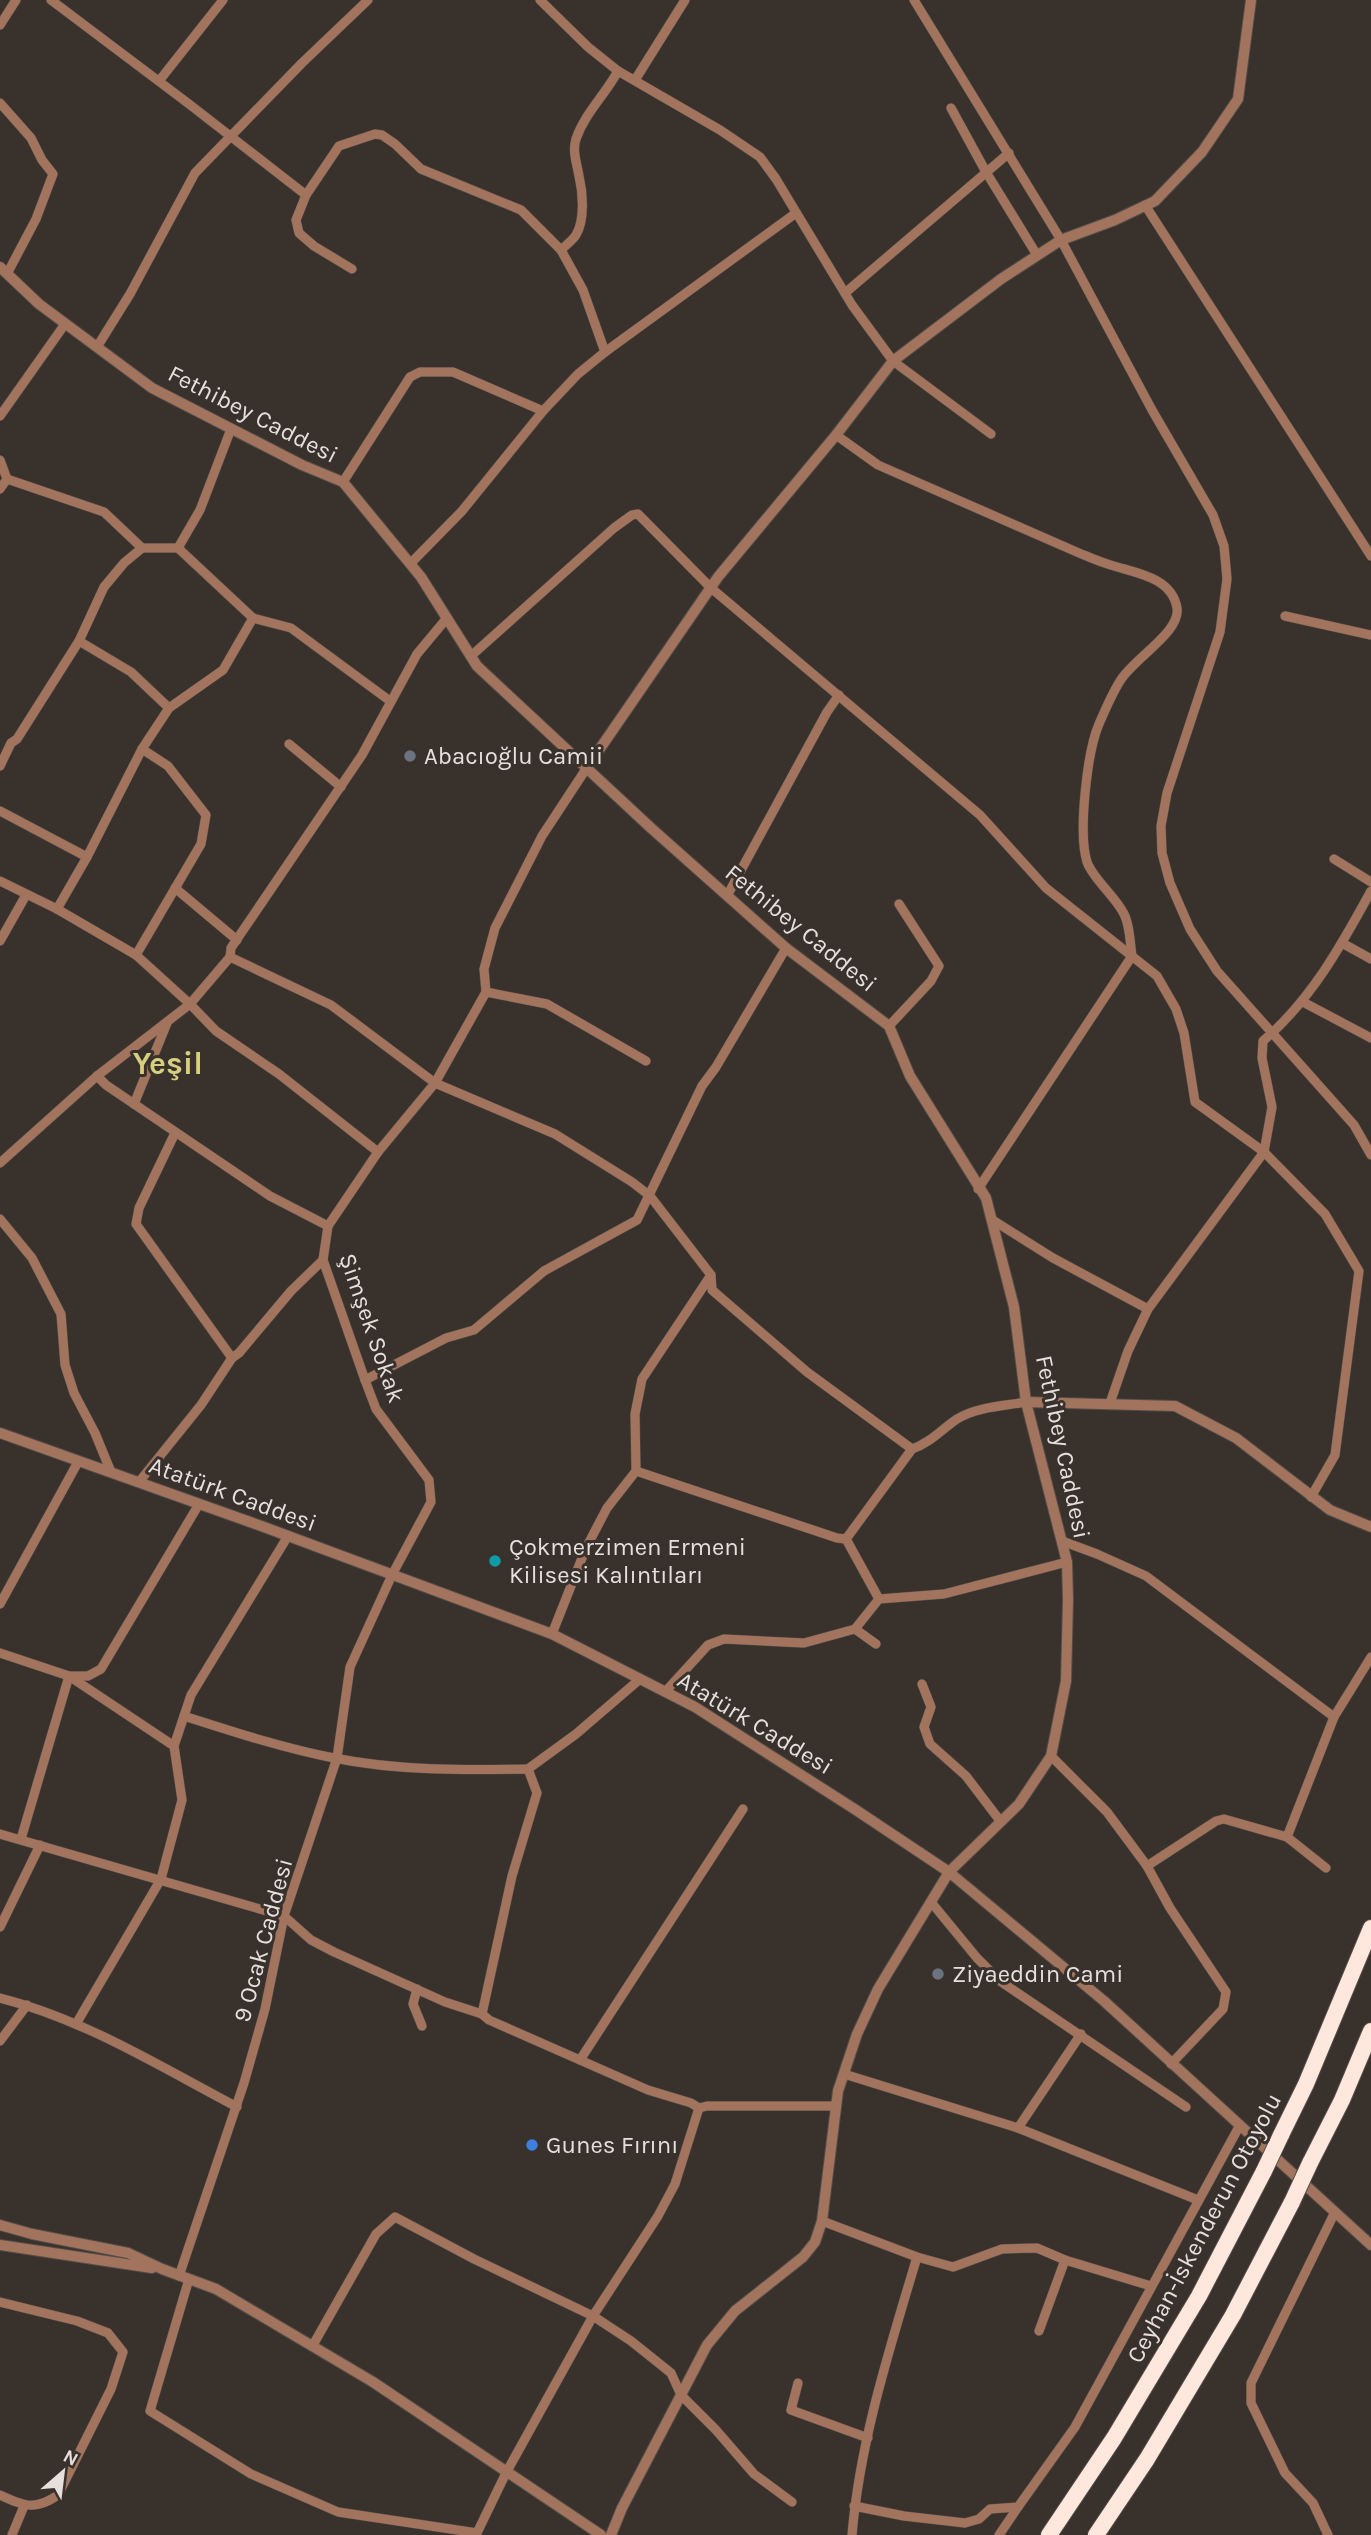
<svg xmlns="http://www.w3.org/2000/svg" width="1371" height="2535" font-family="Karla,sans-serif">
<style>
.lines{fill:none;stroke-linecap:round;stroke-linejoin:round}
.minor-casing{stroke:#554d48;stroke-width:10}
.tertiary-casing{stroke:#554d48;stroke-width:12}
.motorway-casing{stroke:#554d48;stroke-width:18}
.minor{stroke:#a2745d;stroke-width:9}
.tertiary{stroke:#a2745d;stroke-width:10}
.motorway{stroke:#fee7dc;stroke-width:16}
.motorway-bridge-casing{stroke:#554d48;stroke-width:18;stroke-linecap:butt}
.motorway-bridge{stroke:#fee7dc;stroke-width:16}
.worship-dot{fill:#6b7280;stroke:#39312c;stroke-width:2.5}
.culture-dot{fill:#0f9aa8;stroke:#39312c;stroke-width:2.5}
.shop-dot{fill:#3f7fe0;stroke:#39312c;stroke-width:2.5}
.labels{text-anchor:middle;stroke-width:6;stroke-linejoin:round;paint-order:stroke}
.street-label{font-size:24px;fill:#e5e0dc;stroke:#39312c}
.poi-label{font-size:24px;fill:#e5e0dc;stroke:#39312c;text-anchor:start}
.district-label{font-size:32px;font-weight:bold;fill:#d6cf80;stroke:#39312c}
</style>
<rect width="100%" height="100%" fill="#39312c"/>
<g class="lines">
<g class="minor-casing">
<g id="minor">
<polyline points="51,0 189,104 306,195"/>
<polyline points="540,0 588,47 618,71 720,130 760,157 776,179 852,305 893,361 991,434"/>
<polyline points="914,0 1061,240 1152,410 1213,515 1224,546 1227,579 1220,632 1167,793 1161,826 1162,853 1170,883 1190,929 1217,971 1354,1125 1371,1155"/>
<polyline points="0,25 16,0"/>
<polyline points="635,80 685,0"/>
<polyline points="159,81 223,0"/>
<polyline points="0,103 31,138 42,160 53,174 36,219 7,274"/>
<polyline points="951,108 986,172 1037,255"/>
<polyline points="1145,205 1371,556"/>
<path d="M 561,250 C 566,245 573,240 576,235 C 585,220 583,193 579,176 C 577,164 572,151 576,139 C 585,113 605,95 618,71"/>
<polyline points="352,269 314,246 299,233 296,220 306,195 339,146 375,134 382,135 395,144 421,169 521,210 561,250 583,290 605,352"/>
<polyline points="845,293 1009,153"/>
<polyline points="97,347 130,294 195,173 302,63 368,0"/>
<polyline points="0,416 65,324"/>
<polyline points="231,429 200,510 178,548 253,618 291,628 390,701"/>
<path d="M 836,435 L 878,465 L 1079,553 C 1091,558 1102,563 1114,566 C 1137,573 1172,578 1177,608 C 1181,632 1133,659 1120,681 C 1112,694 1105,710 1099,724 C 1087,752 1078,833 1087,862 C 1093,879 1116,897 1124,914 C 1130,925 1130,943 1132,956 L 978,1189"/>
<polyline points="0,460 7,479 0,489"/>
<polyline points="7,479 104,512 142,548"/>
<polyline points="343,482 410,377 420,372 453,372 543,411"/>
<polyline points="410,564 462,511 543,411 578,374 605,352 796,213"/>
<polyline points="1285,616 1371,635"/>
<polyline points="79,641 131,672 169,708"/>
<polyline points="471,656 614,528 632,515 638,514 711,588 980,815 1046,888 1157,976 1176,1009 1184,1033 1195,1102 1264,1152 1325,1214 1359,1271 1335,1455 1311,1497"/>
<polyline points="289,744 341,787"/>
<polyline points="0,766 11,743 17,739 79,641 104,587 124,563 142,548 178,548"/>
<polyline points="586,769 542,836 495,928 484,969 486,992 547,1004 646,1061"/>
<polyline points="0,811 87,857"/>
<polyline points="1334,859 1371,882"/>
<polyline points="0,881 57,909 136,955 190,1004 216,1031 279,1074 378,1152"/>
<polyline points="175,888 237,940"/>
<polyline points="727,896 827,712 839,695"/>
<polyline points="57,909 87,857 142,749 169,708 223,670 253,618"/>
<polyline points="0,941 26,895"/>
<polyline points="1342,943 1371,959"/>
<polyline points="136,955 201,844 206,815 168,766 142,749"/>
<polyline points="230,957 331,1005 435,1083 555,1134 632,1182 650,1196 711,1275 712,1290 807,1372 912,1449"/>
<polyline points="1303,1002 1371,1038"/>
<polyline points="889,1026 931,981 939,966 899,904"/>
<polyline points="97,1076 106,1085 270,1196 328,1226"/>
<polyline points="134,1104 167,1023"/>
<polyline points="175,1133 139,1208 136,1224 232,1358"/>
<polyline points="0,1163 97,1076 190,1004 230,957 231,948 362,755 417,654 447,618"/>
<polyline points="0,1219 32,1258 61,1314 65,1365 74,1393 95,1433 111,1472"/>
<polyline points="991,1219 1053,1258 1148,1309"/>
<polyline points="365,1380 446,1338 474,1330 544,1271 637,1220 702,1086 716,1067 786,948"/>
<path d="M 1110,1403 L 1128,1351 L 1148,1309 L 1264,1152 L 1272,1107 L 1262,1058 L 1263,1041 C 1311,1000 1341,946 1371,891"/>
<polyline points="636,1471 837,1538 846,1539"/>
<polyline points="139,1482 201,1405 232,1358 239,1353 291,1291 323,1260"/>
<path d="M 846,1539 L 912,1449 C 930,1443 942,1429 957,1419 C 976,1407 1004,1406 1026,1402"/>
<polyline points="846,1539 879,1599"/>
<polyline points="1062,1541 1097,1554 1146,1576 1334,1717 1287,1837"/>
<polyline points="0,1604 78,1462"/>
<polyline points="855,1629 876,1644"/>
<polyline points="552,1634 586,1548 607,1508 636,1471 635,1414 642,1379 711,1275"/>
<polyline points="0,1653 69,1676 174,1746"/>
<polyline points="922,1684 931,1707 924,1727 930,1744 966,1776 1001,1822"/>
<polyline points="665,1692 708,1645 724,1639 804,1643 855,1629 879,1599 944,1594 1067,1562"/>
<path d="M 184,1716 C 234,1732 283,1748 334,1758 C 398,1771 464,1770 528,1769 L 537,1793 L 512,1876 L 482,2014"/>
<polyline points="1334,1717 1371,1657"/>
<polyline points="1051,1756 1107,1812 1147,1866 1170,1908 1226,1992 1223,2009 1171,2064"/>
<polyline points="528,1769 576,1734 640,1679"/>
<polyline points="0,1834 284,1916 311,1940 334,1952 445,2002 482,2014 489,2020 648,2090 691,2103 699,2108 707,2106 836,2106"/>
<polyline points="21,1839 69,1676 88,1676 101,1669 199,1504"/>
<polyline points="1147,1866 1216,1821 1224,1819 1287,1837 1326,1868"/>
<polyline points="931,1902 977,1958 1000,1981 1186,2107"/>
<polyline points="0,1927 40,1845"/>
<polyline points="417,1989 413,2004 422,2026"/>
<path d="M 0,1998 C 84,2019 161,2067 237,2107"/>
<polyline points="76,2024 161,1879 182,1800 174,1746 191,1695 288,1536"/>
<polyline points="0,2041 27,2005"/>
<polyline points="580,2060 743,1809"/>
<polyline points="844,2074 1018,2128 1198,2200"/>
<polyline points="1018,2128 1081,2034"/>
<polyline points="822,2221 917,2257 953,2267 1002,2249 1037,2248 1065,2260 1151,2286"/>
<polyline points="179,2276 244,2083 265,2009 284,1916 337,1758 350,1667 392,1575 431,1502 429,1480 376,1409 365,1380 323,1260 328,1226 378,1152 435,1083 486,992"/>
<polyline points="189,2279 150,2411 251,2474 338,2512 477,2533"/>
<path d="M 0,2302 L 77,2321 L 108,2333 L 123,2352 L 111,2389 L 58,2495 C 35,2511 24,2506 0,2495"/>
<polyline points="1039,2331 1065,2260"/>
<polyline points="313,2345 376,2234 395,2217 474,2259 593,2316 631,2341 671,2373 681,2395 716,2430 754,2474 792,2502"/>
<polyline points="798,2383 791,2410 868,2438"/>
<polyline points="854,2506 904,2516 965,2523 979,2519 990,2509 1018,2507 1075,2427 1240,2125"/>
<polyline points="12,2535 24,2506"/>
<polyline points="476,2535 506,2473 593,2316 658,2216 675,2184 699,2108"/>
<path d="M 852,2535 C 860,2440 890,2348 917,2257"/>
<polyline points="999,2535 1018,2507"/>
<polyline points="1328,2535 1313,2503 1285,2473 1251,2403 1251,2383 1335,2212"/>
</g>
</g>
<g class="tertiary-casing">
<g id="tertiary">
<polyline points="0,267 39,304 152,388 302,465 343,482 421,577 477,666 651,828 786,948 889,1026 910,1076 986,1198 1014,1307 1026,1402 1067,1562 1068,1600 1066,1681 1051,1756 1019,1804 949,1872 878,1989 857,2034 838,2091 822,2221 815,2242 803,2257 735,2311 707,2345 622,2508 611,2535"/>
<polyline points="586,769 718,577 836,435 893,361 1001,279 1061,240 1115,220 1155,201 1202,152 1238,99 1251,0"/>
<polyline points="1026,1402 1175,1406 1236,1438 1330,1510 1371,1527"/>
<polyline points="0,1433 264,1527 552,1634 695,1707 856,1810 949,1872 1104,2001 1371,2245"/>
<polyline points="0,2225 32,2234 128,2253 162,2269 216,2289 373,2382 601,2535"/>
<polyline points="0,2245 152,2268"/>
</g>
</g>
<g class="motorway-casing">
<g id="motorway">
<polyline points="1281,2135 1306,2084 1371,1928"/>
<polyline points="1310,2163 1342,2100 1371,2031"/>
<polyline points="1049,2535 1114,2438 1199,2296 1264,2171"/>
<polyline points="1096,2535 1147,2459 1233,2315 1292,2202"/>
</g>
</g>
<use href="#minor" class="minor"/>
<use href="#tertiary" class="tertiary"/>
<use href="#motorway" class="motorway"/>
<g class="motorway-bridge-casing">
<g id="motorway-bridge">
<polyline points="1264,2171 1281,2135"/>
<polyline points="1292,2202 1310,2163"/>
</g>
</g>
<use href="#motorway-bridge" class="motorway-bridge"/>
</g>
<g class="worship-dot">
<circle cx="410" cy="756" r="7"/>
<circle cx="938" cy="1974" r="7"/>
</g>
<circle class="culture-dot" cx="495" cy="1561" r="7"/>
<circle class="shop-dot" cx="532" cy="2145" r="7"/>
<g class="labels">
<g class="street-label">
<text transform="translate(253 414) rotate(27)" y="8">Fethibey Caddesi</text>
<text transform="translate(801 928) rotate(39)" y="8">Fethibey Caddesi</text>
<text transform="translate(372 1328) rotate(71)" y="8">Şimşek Sokak</text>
<text transform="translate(1063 1447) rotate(78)" y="8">Fethibey Caddesi</text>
<text transform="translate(233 1494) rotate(20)" y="8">Atatürk Caddesi</text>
<text transform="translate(755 1723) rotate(31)" y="8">Atatürk Caddesi</text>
<text transform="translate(263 1940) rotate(-75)" y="8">9 Ocak Caddesi</text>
<text transform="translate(1204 2228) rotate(-62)" y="8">Ceyhan-İskenderun Otoyolu</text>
</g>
<g class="poi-label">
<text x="424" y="764">Abacıoğlu Camii</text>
<text x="509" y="1555">Çokmerzimen Ermeni<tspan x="509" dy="28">Kilisesi Kalıntıları</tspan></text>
<text x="952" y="1982">Ziyaeddin Cami</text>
<text x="546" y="2153">Gunes Fırını</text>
</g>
<g class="district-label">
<text x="168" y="1074">Yeşil</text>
</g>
</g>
<g transform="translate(63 2472) rotate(28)" stroke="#39312c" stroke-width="5" paint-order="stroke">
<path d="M0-5L12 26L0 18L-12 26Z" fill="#e5e0dc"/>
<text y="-10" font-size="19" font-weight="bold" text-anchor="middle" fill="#e5e0dc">N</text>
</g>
</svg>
